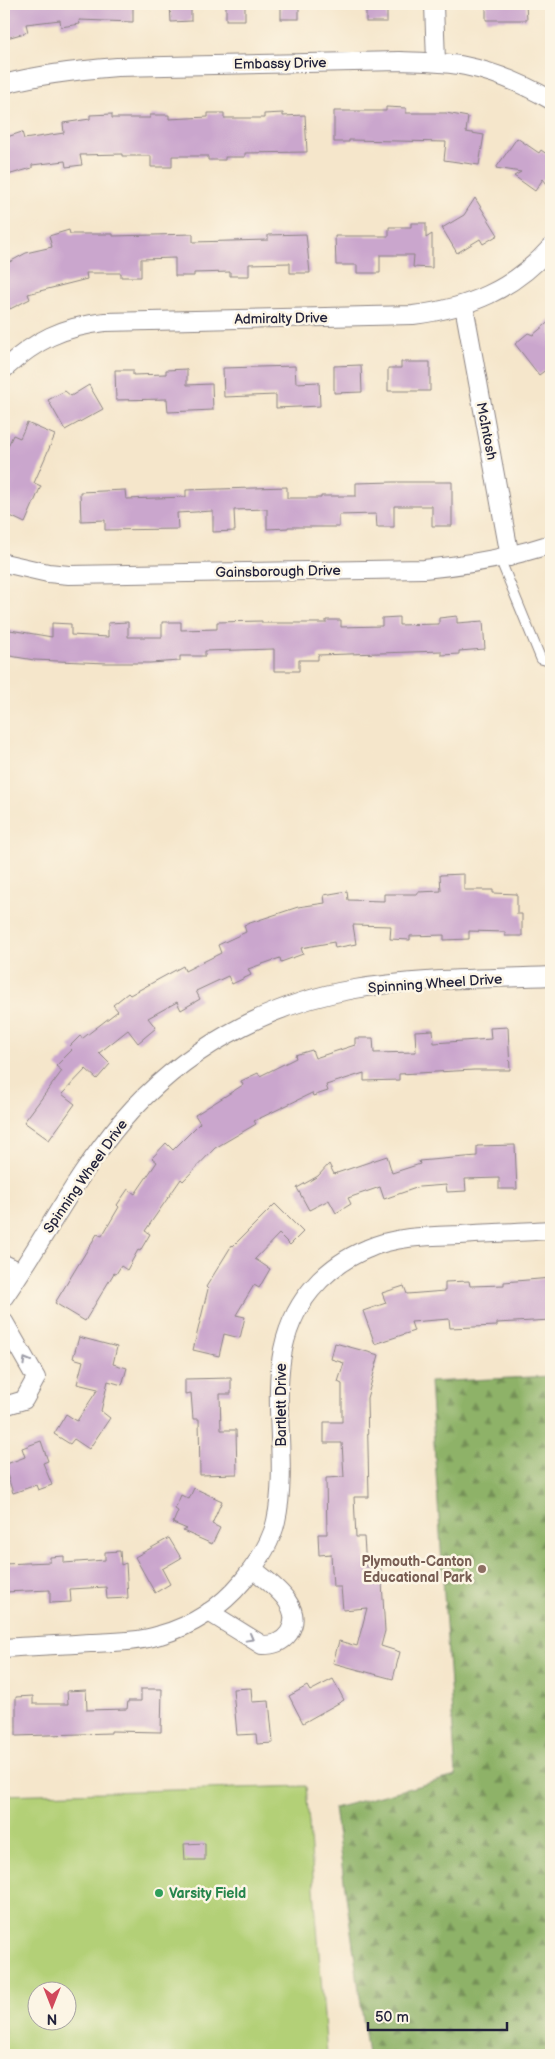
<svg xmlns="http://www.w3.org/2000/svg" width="555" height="2059" font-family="'Balsamiq Sans',sans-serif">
	<defs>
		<pattern id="forest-firs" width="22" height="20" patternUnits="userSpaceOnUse" patternTransform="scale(1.25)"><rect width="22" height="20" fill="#8eb268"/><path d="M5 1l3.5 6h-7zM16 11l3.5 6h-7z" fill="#749057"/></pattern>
	</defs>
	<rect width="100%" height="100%" fill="#fcf5e5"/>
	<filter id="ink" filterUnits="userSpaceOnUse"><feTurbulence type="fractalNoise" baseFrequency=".02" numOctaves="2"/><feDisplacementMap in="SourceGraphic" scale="10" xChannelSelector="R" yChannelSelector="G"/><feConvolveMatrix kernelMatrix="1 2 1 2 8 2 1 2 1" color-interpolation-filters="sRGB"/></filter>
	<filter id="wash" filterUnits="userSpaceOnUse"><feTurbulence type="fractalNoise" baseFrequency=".0096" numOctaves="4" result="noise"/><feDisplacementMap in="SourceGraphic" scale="20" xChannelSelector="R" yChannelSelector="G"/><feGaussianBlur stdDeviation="1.12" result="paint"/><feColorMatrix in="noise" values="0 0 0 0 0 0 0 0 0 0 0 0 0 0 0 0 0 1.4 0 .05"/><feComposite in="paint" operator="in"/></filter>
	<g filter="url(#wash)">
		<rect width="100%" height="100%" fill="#f5e6cb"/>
		<polygon fill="url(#forest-firs)" stroke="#586a52" points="551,1376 551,2055 368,2055 334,1808 456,1776 430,1382"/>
		<path fill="#b3d077" stroke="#6a7959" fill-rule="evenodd" d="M306,1786L327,2055H4V1795ZM38,1992H68V2022H38Z"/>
		<g id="blocks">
			<g fill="#caa6cd">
				<polygon points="4,4 133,4 133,22 79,20 80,24 61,27 60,20 26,24 28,32 7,38 4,25"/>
				<polygon points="170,4 191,4 191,21 171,22"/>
				<rect x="226" y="4" width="19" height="16"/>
				<rect x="281" y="4" width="18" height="15"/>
				<rect x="366" y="4" width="21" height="18"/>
				<polygon points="486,4 526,4 527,20 486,20"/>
				<polygon points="386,107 406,108 406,113 446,113 468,117 466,132 484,135 479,165 444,160 446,142 349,140 349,142 334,142 334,111 386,111"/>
				<polygon points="208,113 224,113 224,118 264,118 264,114 283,113 283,116 305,115 307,152 245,153 245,157 225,157 225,160 208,160 208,156 172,156 172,167 151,167 151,156 122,156 122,154 80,155 82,165 66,167 65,161 32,165 32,168 4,176 4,138 22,132 24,139 64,133 63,123 90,119 90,115 112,114 112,118 150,118 150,115 169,115 169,119 208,117"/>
				<polygon points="517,138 539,153 541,150 551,157 551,189 543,179 535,191 514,176 521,172 496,168"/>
				<polygon points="475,198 498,235 483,244 480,239 457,253 442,228 464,215"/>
				<polygon points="411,223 426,223 426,238 432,234 432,268 413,267 414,255 380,255 380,273 357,273 357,265 336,265 335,236 389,236 389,227 411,227"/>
				<polygon points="69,230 70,234 113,234 113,236 193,234 193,242 268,240 268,235 306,234 310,273 290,273 290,263 249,264 249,276 230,276 230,272 194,273 194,276 175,276 175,258 141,259 141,277 121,277 121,273 86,273 87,279 28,294 30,299 10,309 4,296 4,265 26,253 52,247 49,236"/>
				<polygon points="551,320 551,366 539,375 515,344 528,333 533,335"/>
				<polygon points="401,362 430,362 430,391 388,391 388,368 401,368"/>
				<polygon points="361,365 362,392 334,393 334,366"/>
				<polygon points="295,366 296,383 319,382 320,406 276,408 276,395 224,397 223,368"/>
				<polygon points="187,369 187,385 212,384 213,410 168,412 167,399 116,400 115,370 133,370 133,375 166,374 166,370"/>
				<polygon points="89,385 103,409 65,430 48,400 65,391 71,396"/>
				<polygon points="27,423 55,435 34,483 41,486 25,523 4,513 4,455 13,435 20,438"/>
				<polygon points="393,482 452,482 452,526 432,526 432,506 394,506 394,527 377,527 376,514 339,515 339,527 288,527 288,528 267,529 267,509 234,510 235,531 213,532 213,511 177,513 178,529 105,530 105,520 81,521 80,492 125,490 126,499 186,497 186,490 287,487 287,498 321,498 321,496 356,496 356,483"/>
				<polygon points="457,616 457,623 483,621 485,649 459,651 459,654 441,655 441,651 318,655 318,660 299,660 299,671 274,671 274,649 205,651 205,656 180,656 180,661 150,663 106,663 34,660 4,655 4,629 52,637 52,623 71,624 71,635 108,637 108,623 128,622 128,637 162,637 162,622 181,622 181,630 217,629 217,622 262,621 262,623 326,623 326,620 341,620 341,627 382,626 382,618 399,617 399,625 439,624 439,618"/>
				<polygon points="464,874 464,890 493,890 493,893 517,894 517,914 522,914 522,936 505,936 505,932 469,931 469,939 444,940 444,935 410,936 410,940 390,939 391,926 353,925 356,944 335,948 334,942 301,948 303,954 281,962 280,958 248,969 251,975 232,984 228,976 196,991 200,999 181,1010 177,1002 148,1018 156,1028 138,1043 128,1030 99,1053 110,1064 97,1079 86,1069 62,1094 75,1104 49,1140 24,1122 62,1071 56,1066 72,1050 69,1047 80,1036 83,1038 118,1011 113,1005 128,993 130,995 183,966 185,971 221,953 218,945 246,932 244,925 298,907 325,903 324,895 347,891 348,900 384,901 384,894 418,894 418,892 441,891 440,875"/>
				<polygon points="508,1027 510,1070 474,1070 399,1074 399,1080 364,1081 364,1073 326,1085 328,1091 313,1096 312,1093 254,1121 256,1124 215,1148 183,1181 181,1179 145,1231 150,1234 140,1251 138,1250 127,1270 121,1266 116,1274 114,1273 85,1321 55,1303 97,1234 102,1236 119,1207 117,1205 128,1189 135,1194 157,1162 152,1158 166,1143 173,1150 200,1123 195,1115 243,1085 241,1081 258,1073 260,1076 296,1058 295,1055 312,1050 315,1058 355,1045 355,1038 373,1038 374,1053 416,1052 415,1031 433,1030 434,1043 491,1039 490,1028"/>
				<polygon points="515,1145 517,1189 499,1189 499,1178 465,1179 466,1191 447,1192 446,1185 419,1187 384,1199 380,1187 348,1198 351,1204 336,1213 329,1200 309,1210 297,1188 318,1176 329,1164 334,1174 387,1156 392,1173 420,1164 419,1161 477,1156 477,1146"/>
				<polygon points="275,1204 303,1232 290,1245 279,1234 255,1259 270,1269 259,1288 254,1285 236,1315 245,1317 240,1338 224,1334 219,1356 193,1350 208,1289 206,1287 232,1245 233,1246"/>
				<polygon points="551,1278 551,1320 497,1323 497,1326 450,1328 449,1319 411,1322 414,1331 375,1344 363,1311 386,1303 382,1293 404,1286 407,1294 445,1291 445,1282 469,1281 470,1286 504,1285 504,1282"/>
				<polygon points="79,1337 117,1347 113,1364 127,1368 122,1385 108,1381 101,1411 110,1418 89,1449 74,1439 70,1444 54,1434 66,1414 77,1421 98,1389 77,1384 83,1361 73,1358"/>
				<polygon points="335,1343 379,1355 367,1398 369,1497 354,1497 356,1537 364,1537 366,1567 381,1566 385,1631 381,1646 400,1652 393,1679 333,1663 339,1641 357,1646 367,1608 343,1610 341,1587 333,1587 331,1554 319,1555 318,1534 327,1534 326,1478 344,1477 342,1443 324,1443 324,1422 342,1422 342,1384 338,1382 344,1363 331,1359"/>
				<polygon points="231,1378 231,1394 220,1394 221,1430 236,1430 237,1474 200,1475 199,1419 193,1419 191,1393 185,1394 185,1379"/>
				<polygon points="41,1441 48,1461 43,1463 52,1485 38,1490 36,1485 13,1493 4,1465 25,1457 22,1448"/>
				<polygon points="194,1488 222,1501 212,1524 220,1528 212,1544 183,1531 187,1529 173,1523 178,1511 175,1509 181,1495 189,1499"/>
				<polygon points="169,1538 181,1558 162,1569 170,1584 155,1593 135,1557"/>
				<polygon points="120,1551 121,1565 126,1563 128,1598 107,1599 106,1587 70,1589 71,1602 50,1603 50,1590 4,1592 4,1564 50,1562 50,1557 64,1556 64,1563 105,1560 105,1552"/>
				<polygon points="333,1679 344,1700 303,1723 289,1696 307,1686 310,1691"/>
				<polygon points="251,1688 252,1702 269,1701 273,1743 257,1744 256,1734 237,1735 233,1689"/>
				<polygon points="141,1689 162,1689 161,1732 111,1731 111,1733 16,1736 16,1697 33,1696 33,1704 68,1704 67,1691 86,1690 87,1710 127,1709 128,1701 141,1701"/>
				<polygon points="205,1843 205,1860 185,1860 184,1844"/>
			</g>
		</g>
	</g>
	<g filter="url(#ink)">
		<use href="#blocks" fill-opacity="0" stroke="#8c8483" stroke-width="1"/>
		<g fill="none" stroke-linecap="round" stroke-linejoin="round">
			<g stroke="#8c8483" stroke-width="11">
				<polyline id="service" points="500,559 541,659 548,661 551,660"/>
			</g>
			<g stroke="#8c8483" stroke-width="20">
				<g id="minor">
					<polyline points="434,4 436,62"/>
					<path d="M4,84C41,74 79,70 117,67L400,61C422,62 444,62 465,66C495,72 525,85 551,100"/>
					<polyline points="464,306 510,557"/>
					<path d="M4,369C36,340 62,327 105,322L413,315C469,308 513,290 551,247"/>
					<path d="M4,563L48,573L69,575L424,569C468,565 509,558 551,544"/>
					<polyline points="4,1264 20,1272"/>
					<path d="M4,1297C44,1240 76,1175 122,1121C181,1052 265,1004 355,989C417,978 487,979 551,976"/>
					<polyline points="4,1322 36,1378 24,1400 4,1406"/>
					<path d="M209,1612L262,1645C273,1645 282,1643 289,1633C306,1607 271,1584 253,1569"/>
					<path d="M4,1648C33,1646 62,1645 90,1643C113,1642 138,1642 160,1635C192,1626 221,1607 242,1582C256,1565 271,1544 276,1521C293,1443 255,1358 311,1290C326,1272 345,1258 367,1249C396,1236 430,1236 460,1235C491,1233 521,1232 551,1230"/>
				</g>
			</g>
			<use href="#service" stroke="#fff" stroke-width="9"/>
			<use href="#minor" stroke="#fff" stroke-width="18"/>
		</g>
		<defs><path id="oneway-chevron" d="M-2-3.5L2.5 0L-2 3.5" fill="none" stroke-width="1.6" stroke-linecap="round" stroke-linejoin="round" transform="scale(1.25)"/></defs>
		<g stroke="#9c9ca7">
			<use href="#oneway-chevron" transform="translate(26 1361) rotate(-120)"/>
			<use href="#oneway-chevron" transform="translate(250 1638) rotate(29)"/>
		</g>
	</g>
	<circle fill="#8d6e63" stroke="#fcf5e5" stroke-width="2" cx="482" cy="1569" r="5"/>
	<circle fill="#2e9e5b" stroke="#fcf5e5" stroke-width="2" cx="159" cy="1893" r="5"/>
	<g text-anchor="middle" stroke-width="5" stroke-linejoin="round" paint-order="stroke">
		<g font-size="14" fill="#22223b" stroke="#fcf5e5">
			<text transform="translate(280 63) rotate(-1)" y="5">Embassy Drive</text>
			<text transform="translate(281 318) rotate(-1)" y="5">Admiralty Drive</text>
			<text transform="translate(487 431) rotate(79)" y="5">McIntosh</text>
			<text transform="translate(278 571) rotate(-1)" y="5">Gainsborough Drive</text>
			<text transform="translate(435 983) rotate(-4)" y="5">Spinning Wheel Drive</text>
			<text transform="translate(85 1176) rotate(-55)" y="5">Spinning Wheel Drive</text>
			<text transform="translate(281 1405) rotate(-90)" y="5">Bartlett Drive</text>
		</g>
		<g font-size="14" font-weight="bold" fill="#785e54" stroke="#fcf5e5" text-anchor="end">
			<text x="472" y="1566">Plymouth-Canton<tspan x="472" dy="16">Educational Park</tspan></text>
		</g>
		<g font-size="14" font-weight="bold" fill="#27864d" stroke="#fcf5e5" text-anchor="start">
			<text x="169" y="1898">Varsity Field</text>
		</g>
	</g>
	<rect width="555" height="2059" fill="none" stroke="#fcf5e5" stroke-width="20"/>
	<g transform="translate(52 2006) rotate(180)"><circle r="24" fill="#fcf5e5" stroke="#a5a1a1"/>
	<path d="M0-4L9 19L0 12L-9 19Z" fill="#d1495b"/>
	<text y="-8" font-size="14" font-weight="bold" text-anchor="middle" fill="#22223b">N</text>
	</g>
	<path d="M368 2022v8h139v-8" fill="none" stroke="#22223b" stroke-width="2.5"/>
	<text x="375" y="2022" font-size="15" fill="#22223b" stroke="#fcf5e5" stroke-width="4" paint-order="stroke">50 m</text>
</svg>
